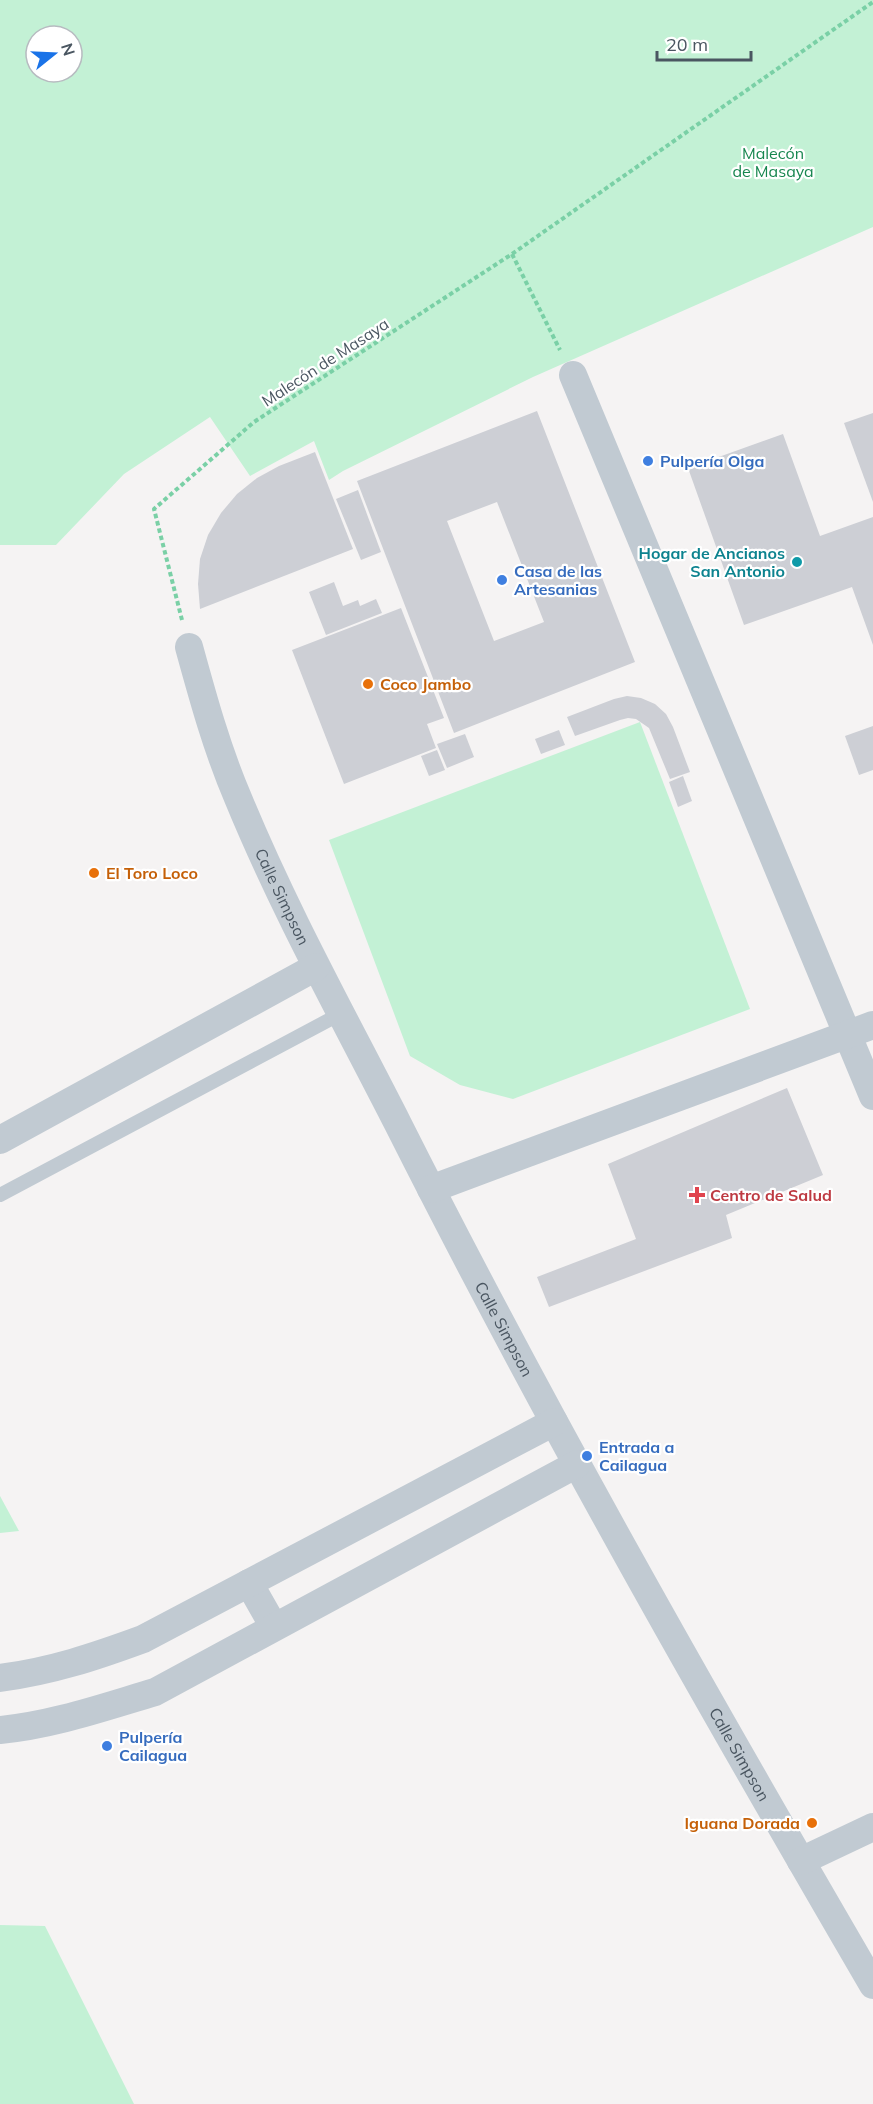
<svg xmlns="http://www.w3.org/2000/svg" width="873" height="2104" font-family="Mulish,sans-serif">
	<rect width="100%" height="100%" fill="#f5f3f3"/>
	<g fill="#c3f1d5" fill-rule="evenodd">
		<path d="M0,0H873V227L533,377L343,471L329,480L314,441L250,476L210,417L124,474L56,545H0ZM36,36H72V72H36Z"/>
		<polygon points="640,722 750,1009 513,1099 460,1085 410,1056 329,840"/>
		<polygon points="0,1496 19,1531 0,1533"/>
		<polygon points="0,1925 45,1926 134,2104 0,2104"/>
	</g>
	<g fill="#cdcfd5" fill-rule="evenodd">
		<path d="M537,411L635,662L454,733L357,481ZM497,502L544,622L494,641L447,521Z"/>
		<polygon points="873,413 873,502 844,423"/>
		<polygon points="783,434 820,536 873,517 873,645 852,587 744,625 688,468"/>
		<polygon points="315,452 353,549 200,609 198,584 200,559 208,535 221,513 237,494 257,478 279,466"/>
		<polygon points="358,490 381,552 361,560 336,499"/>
		<polygon points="334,582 343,606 358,600 360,606 376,599 382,613 326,635 309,592"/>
		<polygon points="401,608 444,718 427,724 436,748 344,784 292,650"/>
		<polygon points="627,696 641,698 655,704 666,714 673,727 690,772 670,779 649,728 636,719 628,718 620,720 575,736 567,717 614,699"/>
		<polygon points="873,726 873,770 859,775 845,736"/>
		<polygon points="559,730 565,745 541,754 535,739"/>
		<polygon points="465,734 474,757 447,768 437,744"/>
		<polygon points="437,750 445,770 429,776 421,756"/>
		<polygon points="683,776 692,801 678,807 669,782"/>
		<polygon points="787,1088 823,1175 726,1215 732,1238 549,1307 537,1277 636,1239 608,1164"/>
	</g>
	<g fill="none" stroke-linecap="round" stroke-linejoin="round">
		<g stroke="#7ad0a6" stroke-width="4" stroke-dasharray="4.5 3" stroke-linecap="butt">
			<polyline points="512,254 560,350"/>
			<polyline points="182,620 154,509 254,422 512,254 873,2"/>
		</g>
		<polyline stroke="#c1cad2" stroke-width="14" points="0,1195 342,1013"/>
		<g stroke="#c1cad2" stroke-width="28">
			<polyline points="573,375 873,1096"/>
			<path id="s1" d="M189,647C203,698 217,749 238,798C284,910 343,1016 398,1124C545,1416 708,1702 873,1985"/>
			<polyline points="0,1140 316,967"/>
			<polyline points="431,1189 873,1025"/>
			<polyline points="249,1583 274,1627"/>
			<path d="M0,1678C52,1671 94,1657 143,1639L554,1422"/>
			<path d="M0,1730C53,1725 104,1707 155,1692L577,1464"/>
			<polyline points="801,1861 873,1827"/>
		</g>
	</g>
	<g fill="#3f7fe0" stroke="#fff" stroke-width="2">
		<circle cx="648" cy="461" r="6"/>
		<circle cx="502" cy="580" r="6"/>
		<circle cx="587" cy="1456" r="6"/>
		<circle cx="107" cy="1746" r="6"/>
	</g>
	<circle fill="#0f9aa8" stroke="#fff" stroke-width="2" cx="797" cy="562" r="6"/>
	<g fill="#e8710a" stroke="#fff" stroke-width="2">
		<circle cx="368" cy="684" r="6"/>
		<circle cx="94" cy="873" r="6"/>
		<circle cx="812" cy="1823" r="6"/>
	</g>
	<path fill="#e0444e" stroke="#fff" stroke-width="2" d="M694 1186h6v6h6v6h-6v6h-6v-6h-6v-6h6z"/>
	<g text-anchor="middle" stroke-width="4.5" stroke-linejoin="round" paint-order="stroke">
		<g font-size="16" fill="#17864f" stroke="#fff">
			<text x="773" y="159">Malecón<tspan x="773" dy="18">de Masaya</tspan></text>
		</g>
		<g font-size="16" fill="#4a5661" stroke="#fff">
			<text transform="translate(325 362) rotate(-33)" y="6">Malecón de Masaya</text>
			<text dy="6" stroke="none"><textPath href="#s1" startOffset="267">Calle Simpson</textPath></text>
			<text dy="6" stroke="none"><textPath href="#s1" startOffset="753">Calle Simpson</textPath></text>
			<text dy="6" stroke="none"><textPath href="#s1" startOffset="1239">Calle Simpson</textPath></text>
		</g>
		<g font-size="16" font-weight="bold" fill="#366cbe" stroke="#fff" text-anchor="start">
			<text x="660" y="467">Pulpería Olga</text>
			<text x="514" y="577">Casa de las<tspan x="514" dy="18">Artesanias</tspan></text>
			<text x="599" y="1453">Entrada a<tspan x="599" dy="18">Cailagua</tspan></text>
			<text x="119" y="1743">Pulpería<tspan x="119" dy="18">Cailagua</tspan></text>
		</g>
		<g font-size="16" font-weight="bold" fill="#0d838f" stroke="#fff" text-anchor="end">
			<text x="785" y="559">Hogar de Ancianos<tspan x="785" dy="18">San Antonio</tspan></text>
		</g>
		<g font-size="16" font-weight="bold" fill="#c56008" stroke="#fff" text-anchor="start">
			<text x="380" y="690">Coco Jambo</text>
			<text x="106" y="879">El Toro Loco</text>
			<text x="800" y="1829" text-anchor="end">Iguana Dorada</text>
		</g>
		<g font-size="16" font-weight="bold" fill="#be3a42" stroke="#fff" text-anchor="start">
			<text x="710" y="1201">Centro de Salud</text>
		</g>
	</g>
	<g transform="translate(54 54) rotate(72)"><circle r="28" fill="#ffffff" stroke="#b7bbc0" stroke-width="1.5"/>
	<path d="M0-4.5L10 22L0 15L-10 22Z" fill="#1a73e8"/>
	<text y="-9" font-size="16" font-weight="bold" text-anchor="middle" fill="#4a5661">N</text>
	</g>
	<path d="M657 51v9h94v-9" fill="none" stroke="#4a5661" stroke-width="3"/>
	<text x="666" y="51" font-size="18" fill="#4a5661" stroke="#ffffff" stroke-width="4.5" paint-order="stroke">20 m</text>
</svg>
